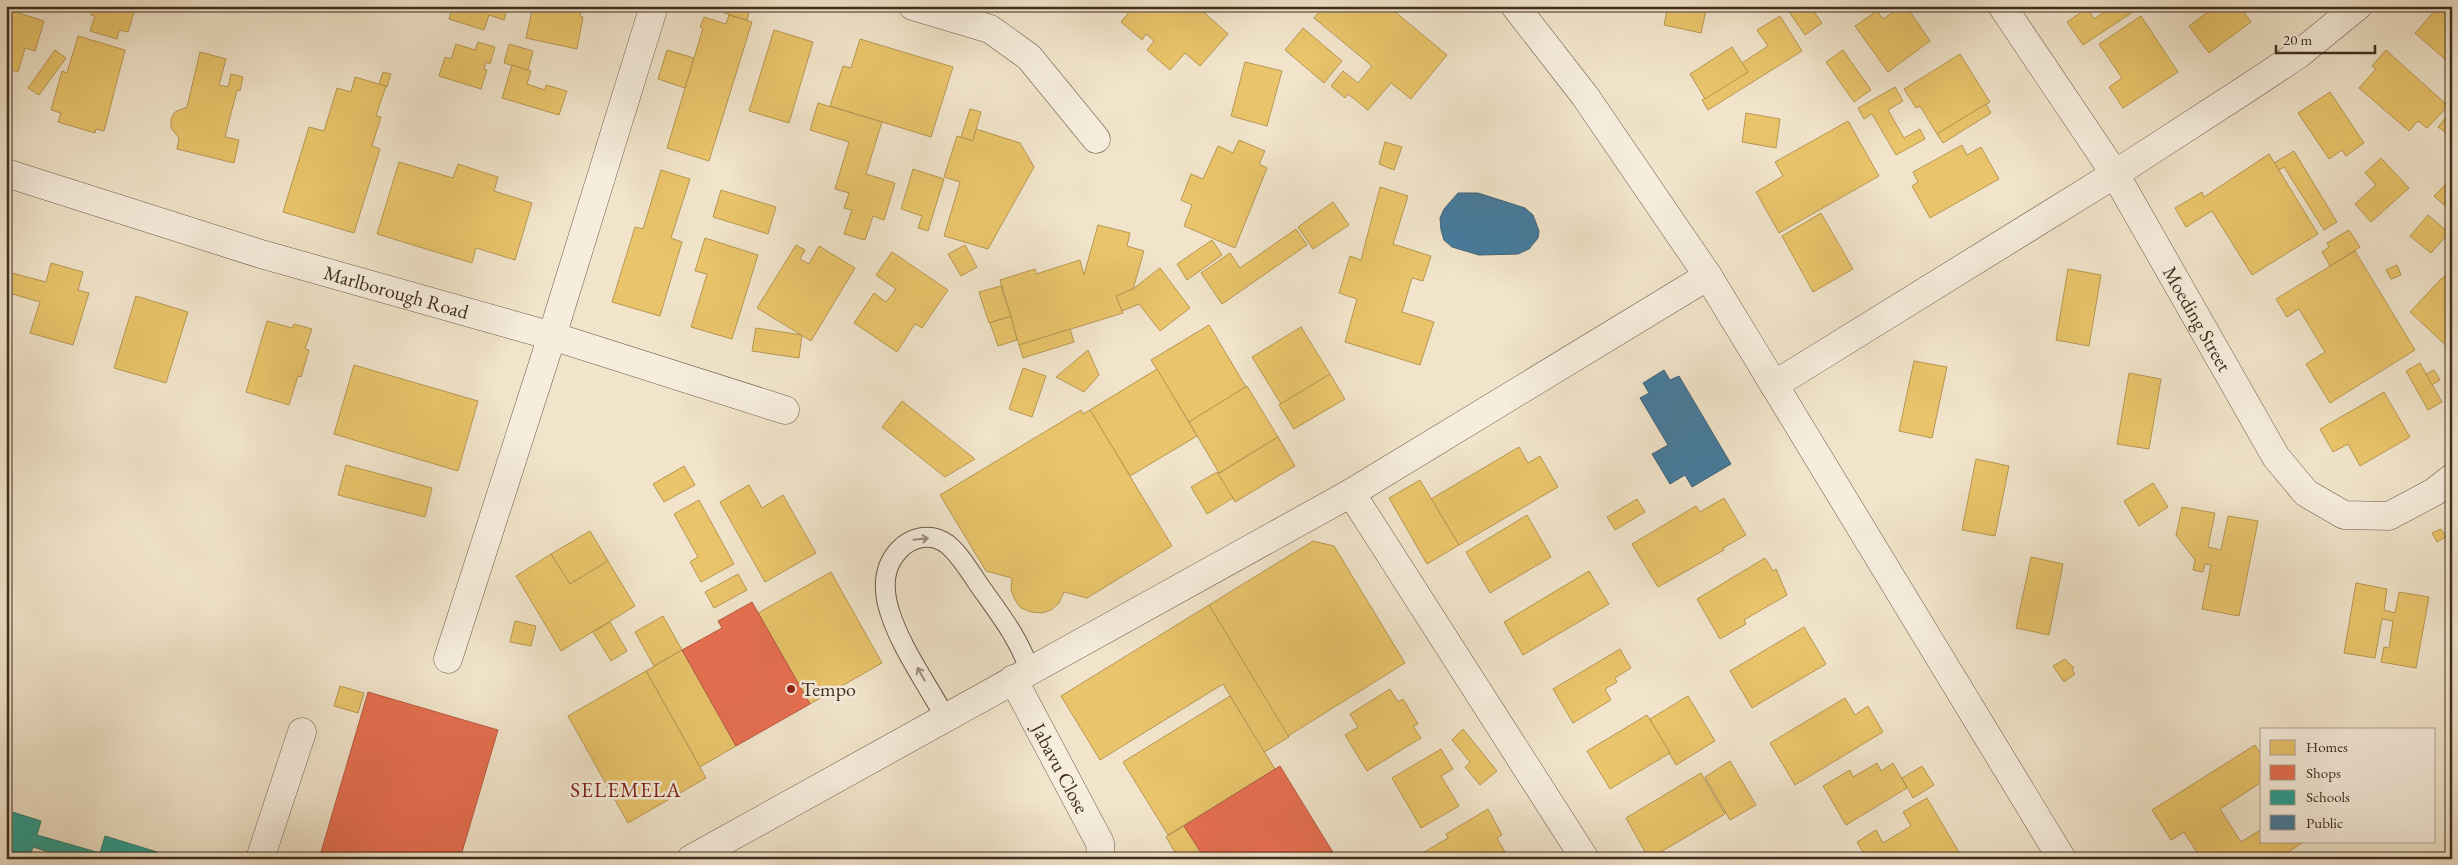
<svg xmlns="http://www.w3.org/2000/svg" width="2458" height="865" font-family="'EB Garamond',serif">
	<rect width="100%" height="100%" fill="#f1e4ca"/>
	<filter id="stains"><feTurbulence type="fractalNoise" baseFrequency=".004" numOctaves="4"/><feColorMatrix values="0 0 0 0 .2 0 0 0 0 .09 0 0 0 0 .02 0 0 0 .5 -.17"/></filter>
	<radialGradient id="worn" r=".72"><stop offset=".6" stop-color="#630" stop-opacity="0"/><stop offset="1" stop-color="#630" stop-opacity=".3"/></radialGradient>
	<g fill="#e9c46a" stroke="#b69754">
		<polygon points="93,6 125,6 135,9 128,32 119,30 117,39 90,31 95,16 91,15"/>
		<polygon points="453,6 508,6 504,20 489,15 484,30 449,19"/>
		<polygon points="533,6 582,6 580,16 583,17 577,49 526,38"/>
		<polygon points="726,6 751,6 747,20 724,13"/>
		<polygon points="1134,6 1184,6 1187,9 1190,6 1197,6 1228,34 1200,66 1185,53 1170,70 1147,50 1154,41 1146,34 1142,40 1121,22"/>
		<polygon points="1324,6 1388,6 1447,55 1411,99 1391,83 1368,110 1348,94 1345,98 1331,86 1343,71 1358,83 1372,66 1314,18"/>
		<polygon points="1668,6 1707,6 1701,33 1664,25"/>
		<polygon points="1785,6 1810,6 1822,23 1805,35"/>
		<polygon points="1902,6 1906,6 1930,41 1888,72 1855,26 1877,11 1883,19"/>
		<polygon points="2098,6 2139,8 2083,45 2067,22 2087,8 2094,19 2103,13"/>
		<polygon points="2204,6 2239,6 2251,22 2209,53 2189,26 2208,12"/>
		<polygon points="2439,6 2443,6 2452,14 2452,58 2448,62 2415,33"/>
		<polygon points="6,9 44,21 35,51 25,48 18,72 6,68"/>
		<polygon points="729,15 752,22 709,161 667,148 703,28 700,27 704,17 726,24"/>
		<polygon points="1780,16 1802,51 1708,110 1702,100 1748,72 1742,63 1768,46 1757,30"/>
		<polygon points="2141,16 2178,72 2123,108 2109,87 2122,78 2099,44"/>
		<polygon points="1303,28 1342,61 1324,83 1285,50"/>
		<polygon points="774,30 813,42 789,123 749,111"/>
		<polygon points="78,36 125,50 104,131 96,129 95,133 58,122 61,113 51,110 62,71 67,73"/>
		<polygon points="860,39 953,67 931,137 830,106 843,66 851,68"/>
		<polygon points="478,42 495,47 490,64 486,62 484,69 487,70 481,89 439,76 445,57 451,59 456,44 475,50"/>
		<polygon points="509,44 533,51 528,70 504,63"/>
		<polygon points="1732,47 1748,72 1705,99 1690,74"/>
		<polygon points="55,50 66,58 39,95 28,88"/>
		<polygon points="667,50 694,58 685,88 658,79"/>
		<polygon points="1843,50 1871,90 1854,102 1826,62"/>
		<polygon points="2386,50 2448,106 2427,128 2418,121 2409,131 2359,88 2376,69 2372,66"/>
		<polygon points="200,52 226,59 219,85 228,87 231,74 243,77 240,91 237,90 225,137 239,140 234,163 177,149 179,138 171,128 171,119 175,112 187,107"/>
		<polygon points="1960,54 1990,102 1937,134 1920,106 1916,108 1904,89"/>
		<polygon points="1245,62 1282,71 1267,126 1231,116"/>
		<polygon points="512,65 531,71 527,84 545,90 546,85 567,91 559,115 502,98"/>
		<polygon points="383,72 391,74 387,87 379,84"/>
		<polygon points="355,77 386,86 376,116 381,117 372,146 380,149 354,233 283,212 309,127 324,131 337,88 351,92"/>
		<polygon points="1895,87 1903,101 1888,110 1904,138 1920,129 1925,139 1896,155 1872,114 1864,119 1858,108"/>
		<polygon points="2330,92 2364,143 2346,156 2342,150 2329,159 2298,113"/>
		<polygon points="818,103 882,122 866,174 895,183 884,220 873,216 865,240 844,234 852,210 844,208 849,193 835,189 849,142 810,130"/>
		<polygon points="1986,104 1991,113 1943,143 1937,134"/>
		<polygon points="970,109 981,112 973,141 961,137"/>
		<polygon points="2452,110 2452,137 2438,127"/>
		<polygon points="1746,113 1780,119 1776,148 1742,142"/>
		<polygon points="1848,121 1879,176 1779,233 1756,192 1783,176 1775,162"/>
		<polygon points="976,129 1020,143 1034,167 988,249 944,236 960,182 944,177 957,136 973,141"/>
		<polygon points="1239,140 1265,151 1259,164 1267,168 1235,248 1184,226 1192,205 1181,200 1191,174 1203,179 1218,146 1233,153"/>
		<polygon points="1385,142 1402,147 1394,170 1379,164"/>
		<polygon points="1962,145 1967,155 1981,147 1999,179 1930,218 1912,186 1918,182 1913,172"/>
		<polygon points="2294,151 2337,222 2324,230 2284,167 2279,170 2274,163"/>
		<polygon points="2269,154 2318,234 2252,275 2212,211 2186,227 2175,208 2202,192 2204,197"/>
		<polygon points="2381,158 2409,188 2371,222 2355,204 2376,185 2365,173"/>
		<polygon points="399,162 453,178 458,164 498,177 494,191 532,203 515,260 476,248 472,263 377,234"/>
		<polygon points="913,169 944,179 928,231 918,228 922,216 901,209"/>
		<polygon points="661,170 690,179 671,238 682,242 660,316 612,302 635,227 643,229"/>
		<polygon points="2447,183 2452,187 2452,212 2434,196"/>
		<polygon points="1380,187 1408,196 1393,244 1431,256 1423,281 1412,278 1402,312 1434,322 1420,365 1345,342 1357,299 1339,293 1350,256 1361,260"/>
		<polygon points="721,190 776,207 768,234 713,217"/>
		<polygon points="1333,202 1349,225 1313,249 1298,227"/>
		<polygon points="1821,213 1853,269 1813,292 1782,236"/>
		<polygon points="2428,215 2449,233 2431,253 2410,236"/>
		<polygon points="1098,225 1130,233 1127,246 1144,251 1133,289 1116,296 1123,313 1019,345 1000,280 1035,269 1036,274 1080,260 1084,275"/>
		<polygon points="1296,229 1307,245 1222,304 1201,273 1230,253 1240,268"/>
		<polygon points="2349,230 2360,247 2330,266 2322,252 2329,247 2327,243"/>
		<polygon points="705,238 758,255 732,339 691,327 707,274 695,271"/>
		<polygon points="1212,240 1222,255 1187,280 1177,264"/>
		<polygon points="796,245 805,250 800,259 809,264 819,246 855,268 811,341 757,308"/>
		<polygon points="965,245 977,267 961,276 948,254"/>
		<polygon points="2355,251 2415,350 2330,403 2306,364 2325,352 2299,309 2287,317 2276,299"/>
		<polygon points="892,252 948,290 922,328 915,324 897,352 854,323 874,293 886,302 896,289 876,275"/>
		<polygon points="51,263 83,272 78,290 89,293 73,345 30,333 40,302 6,292 12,273 46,282"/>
		<polygon points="2397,265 2401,275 2391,279 2386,270"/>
		<polygon points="1160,268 1190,308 1160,331 1139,304 1122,311 1116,296 1133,289"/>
		<polygon points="2068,269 2101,275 2089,346 2056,340"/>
		<polygon points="2452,272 2452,351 2410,312 2441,279"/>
		<polygon points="1001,286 1011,316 989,323 979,292"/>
		<polygon points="136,296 188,312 166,383 114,368"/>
		<polygon points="1011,316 1017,340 998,346 990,323"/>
		<polygon points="267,321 292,328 294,324 312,329 305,349 309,350 301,377 298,376 289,405 246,392"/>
		<polygon points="1209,325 1246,387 1189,422 1151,360"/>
		<polygon points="1301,327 1330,374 1281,404 1252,357"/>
		<polygon points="756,328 802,335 799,358 752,351"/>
		<polygon points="1070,329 1074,342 1023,358 1019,345"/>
		<polygon points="1088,350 1099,375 1084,392 1056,377"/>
		<polygon points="1914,361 1947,367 1932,438 1899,431"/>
		<polygon points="2420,363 2442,402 2428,410 2406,371"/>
		<polygon points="354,365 478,401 458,471 334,434"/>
		<polygon points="1023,368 1046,376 1032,417 1009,409"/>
		<polygon points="1157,369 1197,436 1130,476 1090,410"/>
		<polygon points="2434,370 2440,380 2432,385 2426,374"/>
		<polygon points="2129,373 2161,379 2149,449 2117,444"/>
		<polygon points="1330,374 1345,399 1294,429 1279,405"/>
		<polygon points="1247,386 1278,437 1219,473 1189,422"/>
		<polygon points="2384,392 2410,437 2360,466 2348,444 2333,452 2320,429"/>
		<polygon points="902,401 975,459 945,477 882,427"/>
		<polygon points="1081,410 1083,414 1090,410 1172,546 1087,598 1064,592 1059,603 1051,610 1042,613 1031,612 1021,608 1015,600 1011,590 1012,578 986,571 940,495"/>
		<polygon points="1278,437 1295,466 1235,502 1218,474"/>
		<polygon points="1519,447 1528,463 1540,456 1558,487 1459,545 1431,499"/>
		<polygon points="1976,459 2009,466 1995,536 1962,530"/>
		<polygon points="346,465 432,488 425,517 338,495"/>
		<polygon points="684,466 695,485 664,502 653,484"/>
		<polygon points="1217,472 1233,498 1207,514 1191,487"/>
		<polygon points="1420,480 1459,545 1427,564 1389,498"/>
		<polygon points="2153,483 2168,507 2139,526 2124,501"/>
		<polygon points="749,485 762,508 783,495 816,553 765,582 720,502"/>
		<polygon points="1724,498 1746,535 1723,548 1724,550 1658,587 1632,544 1696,506 1700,512"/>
		<polygon points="1637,499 1645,512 1615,530 1607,517"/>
		<polygon points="699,500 734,564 701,582 690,562 698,557 674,514"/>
		<polygon points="2182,507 2215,513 2208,547 2221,550 2228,516 2258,521 2239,616 2202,609 2211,565 2205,564 2203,572 2193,570 2195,560 2176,535"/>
		<polygon points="1527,515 1551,557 1490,593 1466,552"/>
		<polygon points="2441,529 2446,537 2437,542 2432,533"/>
		<polygon points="590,531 608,561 570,584 551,554"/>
		<polygon points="1313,541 1334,546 1405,663 1288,736 1209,605"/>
		<polygon points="551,554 570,584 608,561 635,606 561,651 516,576"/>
		<polygon points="2031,557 2063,564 2049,635 2016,628"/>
		<polygon points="1765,558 1773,571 1776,569 1787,595 1744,620 1746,624 1720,639 1697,599"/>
		<polygon points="1589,571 1609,604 1523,655 1504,622"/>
		<polygon points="831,572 882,663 810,704 758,613"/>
		<polygon points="738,574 747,590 714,608 705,592"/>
		<polygon points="2356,583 2387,589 2384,610 2395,613 2399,592 2429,597 2416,668 2381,662 2384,647 2389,648 2393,621 2382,619 2375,658 2344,653"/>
		<polygon points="1209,605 1289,737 1264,752 1223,684 1100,760 1061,696"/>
		<polygon points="663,616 682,650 654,666 635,632"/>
		<polygon points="515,621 536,626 531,646 510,642"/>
		<polygon points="610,622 627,651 611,661 593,632"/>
		<polygon points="1804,627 1826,664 1752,708 1730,671"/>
		<polygon points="1620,649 1631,668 1615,678 1617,682 1605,689 1611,700 1573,723 1553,689"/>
		<polygon points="682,650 736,746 700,767 646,671"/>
		<polygon points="2065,659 2074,668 2072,670 2075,674 2064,682 2053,666"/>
		<polygon points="646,671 706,778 628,823 568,716"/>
		<polygon points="340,686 364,693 358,713 334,706"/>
		<polygon points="1390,689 1398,702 1403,699 1418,724 1413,726 1421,738 1367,771 1345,735 1358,727 1350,714"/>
		<polygon points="1230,696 1275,769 1168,835 1123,762"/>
		<polygon points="1688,696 1715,741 1676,765 1650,719"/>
		<polygon points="1845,698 1855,715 1868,706 1883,732 1795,785 1770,743"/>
		<polygon points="1647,715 1670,753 1610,789 1587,751"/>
		<polygon points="1463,729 1497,771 1480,785 1465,767 1470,762 1452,740"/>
		<polygon points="2255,745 2262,756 2262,782 2220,809 2241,842 2262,829 2262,841 2305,841 2278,859 2201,859 2184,832 2171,840 2152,810"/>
		<polygon points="1441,749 1453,769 1441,776 1459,806 1421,828 1392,778"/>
		<polygon points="1730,761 1756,805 1730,820 1705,777"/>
		<polygon points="1877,763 1881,771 1893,763 1907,788 1846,825 1823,786 1850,770 1853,777"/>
		<polygon points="1922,766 1934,785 1913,798 1902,778"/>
		<polygon points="1701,773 1725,814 1649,859 1626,818"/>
		<polygon points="1927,798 1960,854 1952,859 1932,859 1928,853 1919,859 1857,859 1864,854 1857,842 1876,830 1883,843 1911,826 1903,812"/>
		<polygon points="1488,809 1502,835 1497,838 1509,859 1418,859 1416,857 1448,838 1446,834"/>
		<polygon points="1184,826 1205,859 1179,859 1166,837"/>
	</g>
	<g fill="#e76f51" stroke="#b55b42">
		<polygon points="752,602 810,704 736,746 682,650 722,628 718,621"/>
		<polygon points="368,692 498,730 460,859 319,859"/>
		<polygon points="1280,766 1337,859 1205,859 1184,826"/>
	</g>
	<polygon fill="#2a9d8f" stroke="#307b6d" points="6,810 41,821 37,835 100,853 105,836 157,852 155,859 72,859 33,847 29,859 6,859"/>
	<g fill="#457b9d" stroke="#436477">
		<polygon points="1458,193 1478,193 1525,208 1533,215 1539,231 1538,238 1529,249 1518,254 1479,255 1452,247 1444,240 1441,230 1440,218 1444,209"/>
		<polygon points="1664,370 1670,380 1679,376 1731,464 1692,487 1685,475 1670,484 1652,454 1668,445 1640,398 1649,393 1643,383"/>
	</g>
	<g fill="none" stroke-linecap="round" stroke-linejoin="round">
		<g stroke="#6c5b4a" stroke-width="21">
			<path id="service" d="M945,717C926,682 896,641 887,602C883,582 885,565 899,550C911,537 931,532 947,544C962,556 972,576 984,592C1004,620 1017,637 1030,670"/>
		</g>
		<g stroke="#6c5b4a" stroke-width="29">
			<g id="minor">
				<polyline points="913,6 990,29 1029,57 1096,139"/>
				<path id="s1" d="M2002,6L2115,174L2276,457L2306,493L2344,515L2389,516L2434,492L2452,478"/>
				<path id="s2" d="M6,173L261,254L552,336L785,410"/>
				<polyline points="1774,385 2115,174 2240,93 2299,54 2358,6"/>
				<polyline points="1351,493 1585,859"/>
				<polyline points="448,659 552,336 654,6"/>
				<path id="s3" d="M1013,679L1100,843L1101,859"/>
				<polyline points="260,859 302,732"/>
				<polyline points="691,859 1351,493 1708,276"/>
			</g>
		</g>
		<g stroke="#6c5b4a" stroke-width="29">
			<polyline id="tertiary" points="1515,6 1585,96 1708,276 2062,859"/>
		</g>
		<use href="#service" stroke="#f6eddd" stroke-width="19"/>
		<use href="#minor" stroke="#f6eddd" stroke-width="28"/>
		<use href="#tertiary" stroke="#f6eddd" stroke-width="28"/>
	</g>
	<defs><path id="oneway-shaft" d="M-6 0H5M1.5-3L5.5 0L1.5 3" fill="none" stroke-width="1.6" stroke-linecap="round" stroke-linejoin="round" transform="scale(1.25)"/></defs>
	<g stroke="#9a8d7e">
		<use href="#oneway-shaft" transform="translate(921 539) rotate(-6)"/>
		<use href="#oneway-shaft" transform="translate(921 674) rotate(-119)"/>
	</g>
	<circle fill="#8f2418" stroke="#f6eddd" stroke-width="2" cx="791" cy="689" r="5"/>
	<g text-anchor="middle" stroke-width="5" stroke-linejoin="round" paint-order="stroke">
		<g font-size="20" fill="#3f2d1f" stroke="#f6eddd">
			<text dy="7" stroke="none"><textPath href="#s2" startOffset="408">Marlborough Road</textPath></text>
			<text dy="7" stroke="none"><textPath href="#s1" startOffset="369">Moeding Street</textPath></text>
			<text dy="7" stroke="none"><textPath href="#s3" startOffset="101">Jabavu Close</textPath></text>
		</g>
		<g font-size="20" fill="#3f2d1f" stroke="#f6eddd" text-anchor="start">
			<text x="801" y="696">Tempo</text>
		</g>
		<g font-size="21" letter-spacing="1" fill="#7a1f14" stroke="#f6eddd">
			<text x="626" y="797">SELEMELA</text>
		</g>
	</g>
	<rect width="2458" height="865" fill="none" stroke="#f1e4ca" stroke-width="25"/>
	<rect x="8" y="8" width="2443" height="850" fill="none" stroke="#3f2d1f" stroke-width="2.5"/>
	<rect x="12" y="12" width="2433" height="840" fill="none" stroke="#3f2d1f"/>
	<rect x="2260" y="728" width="175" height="115" fill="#f6eddd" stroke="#ada091"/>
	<rect x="2270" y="740" width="25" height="15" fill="#e9c46a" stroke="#ada091"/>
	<text x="2306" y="752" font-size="15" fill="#3f2d1f">Homes</text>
	<rect x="2270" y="765" width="25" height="15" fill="#e76f51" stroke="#ada091"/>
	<text x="2306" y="778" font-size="15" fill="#3f2d1f">Shops</text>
	<rect x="2270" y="790" width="25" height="15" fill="#2a9d8f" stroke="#ada091"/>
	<text x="2306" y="802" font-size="15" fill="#3f2d1f">Schools</text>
	<rect x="2270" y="815" width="25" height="15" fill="#457b9d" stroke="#ada091"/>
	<text x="2306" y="828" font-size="15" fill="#3f2d1f">Public</text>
	<path d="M2276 45v8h99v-8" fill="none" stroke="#3f2d1f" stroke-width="2.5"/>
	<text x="2283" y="45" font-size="15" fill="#3f2d1f" stroke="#f6eddd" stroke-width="4" paint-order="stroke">20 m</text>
	<rect width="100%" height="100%" filter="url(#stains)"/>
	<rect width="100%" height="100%" fill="url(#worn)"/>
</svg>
